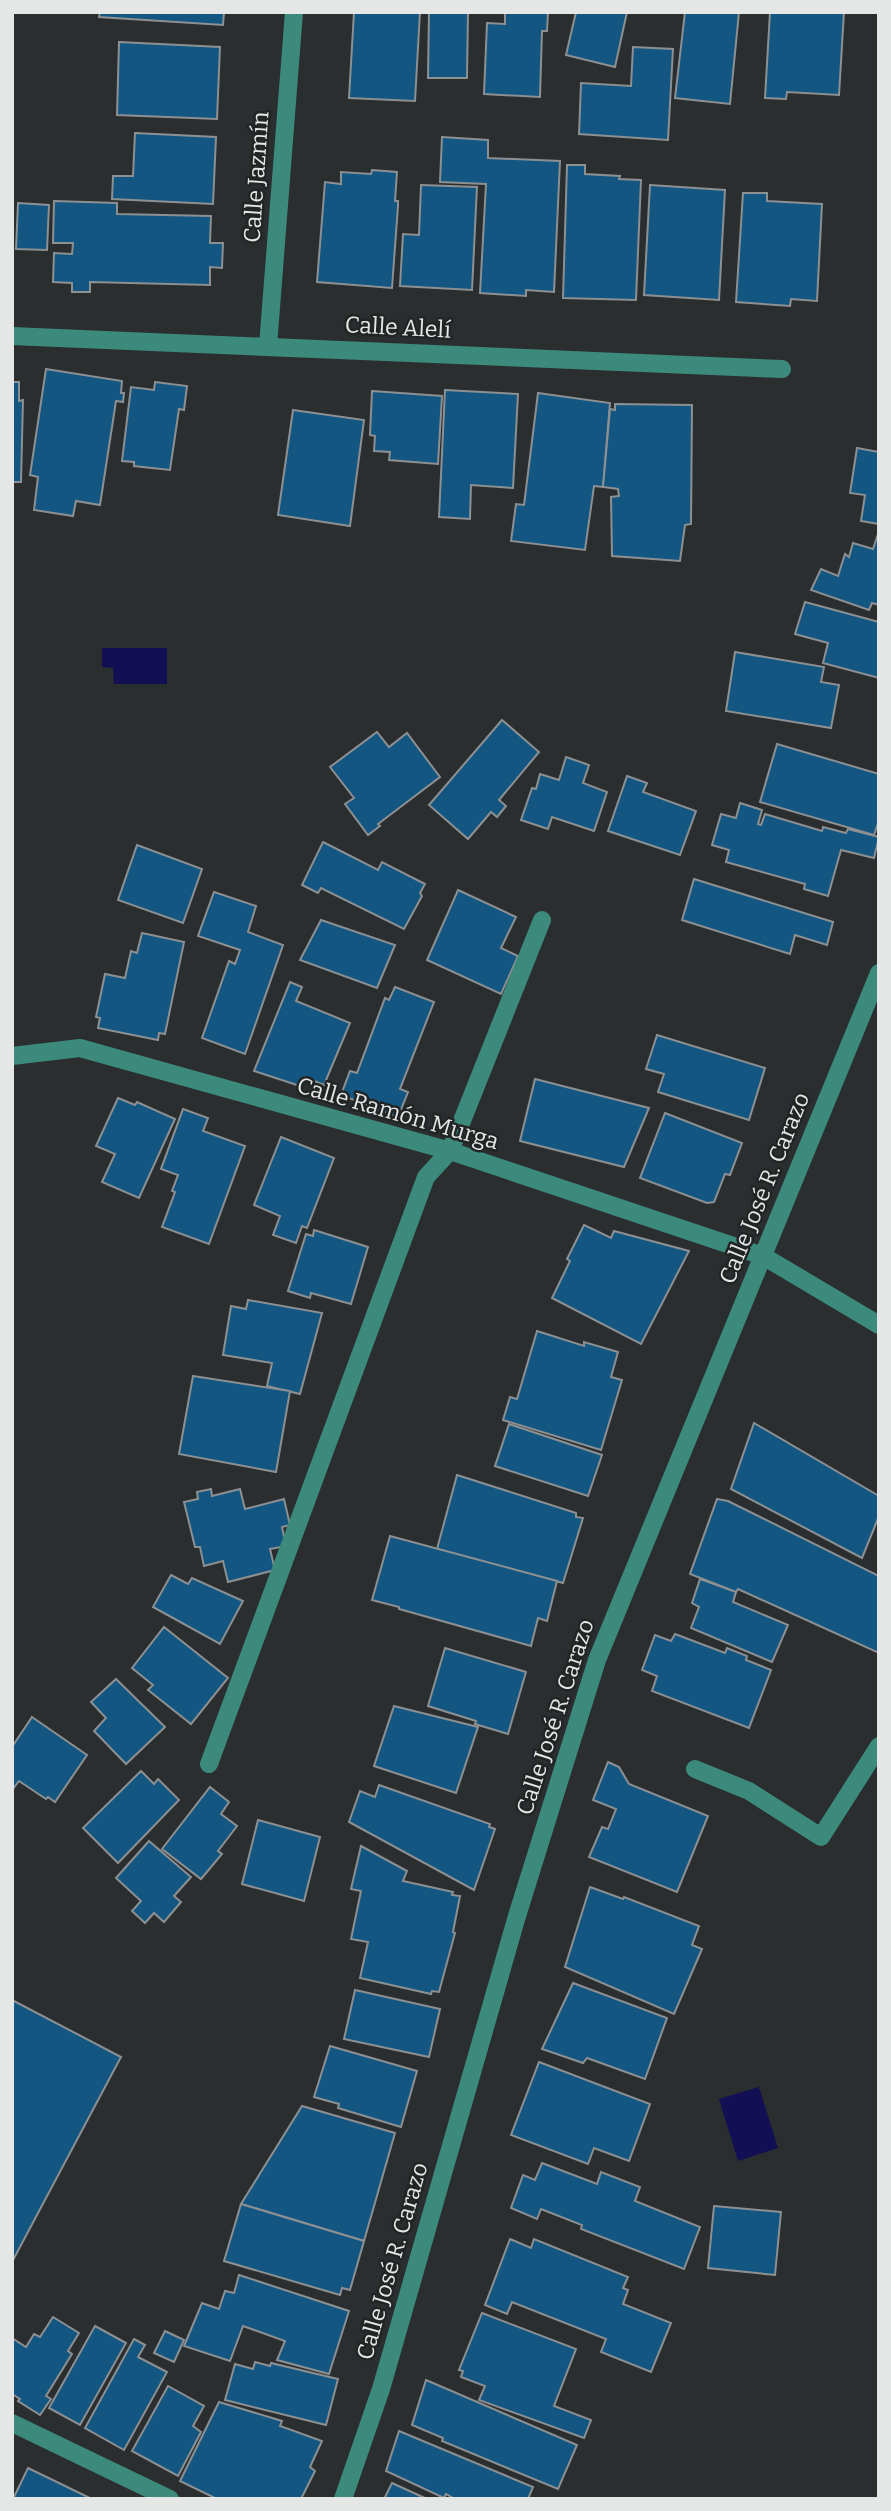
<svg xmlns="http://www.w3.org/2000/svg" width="891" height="2511" font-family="Bitter,serif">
	<rect width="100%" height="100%" fill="#2b2e2f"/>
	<g fill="#120f55">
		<polygon points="102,648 167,648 167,684 114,684 113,668 102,667"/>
		<polygon points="759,2087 778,2148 738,2161 719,2099"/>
	</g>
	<g fill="#125681" stroke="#8d9092" stroke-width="2">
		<polygon points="100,12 224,12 223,25 99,17"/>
		<polygon points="354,12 420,12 415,101 349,98"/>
		<polygon points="429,12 468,12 467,78 428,78"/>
		<polygon points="505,12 548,12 547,31 542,31 540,97 484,94 487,23 505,24"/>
		<polygon points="576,12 627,12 615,67 566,55"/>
		<polygon points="685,12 739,12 730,104 675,98"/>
		<polygon points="770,12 844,12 839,95 787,92 786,99 765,98"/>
		<polygon points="119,42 220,47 217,119 117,115"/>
		<polygon points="633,47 673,49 668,140 579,134 581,83 631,86"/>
		<polygon points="135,133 216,137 213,204 112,199 113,176 133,176"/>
		<polygon points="442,137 488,140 488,158 560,161 554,292 526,290 526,296 480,293 486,184 440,182"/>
		<polygon points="567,165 585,165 585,174 620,176 619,179 641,180 636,300 563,298"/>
		<polygon points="372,170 397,172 395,201 398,201 398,206 392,288 317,282 325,182 341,184 341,172 371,174"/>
		<polygon points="421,185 477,187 472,290 400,286 403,234 419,235"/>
		<polygon points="650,185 725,190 719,300 644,295"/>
		<polygon points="743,193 767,193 767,201 822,204 817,301 791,299 790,306 736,302"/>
		<polygon points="54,201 117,203 117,214 211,216 210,243 223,243 222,268 210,267 210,285 90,282 90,292 72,292 72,283 53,282 54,253 72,254 73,243 53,243"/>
		<polygon points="18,203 49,205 47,250 16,249"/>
		<polygon points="46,369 122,381 121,393 124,393 123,402 116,401 100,505 76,501 73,516 34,510 38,477 30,475"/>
		<polygon points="12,382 19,382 19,401 23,400 21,482 12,482"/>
		<polygon points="155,382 187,386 184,410 179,409 170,470 134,466 134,462 122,461 131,387 154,390"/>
		<polygon points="445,390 518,394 513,488 471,485 470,519 439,517"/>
		<polygon points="372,391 442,396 438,464 389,460 390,452 374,451 375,436 370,435"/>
		<polygon points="538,393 610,403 603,487 594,486 585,550 511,541 516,504 524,505"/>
		<polygon points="615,404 692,405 691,524 685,525 680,561 612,556 611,497 619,496 618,489 603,487 610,409 615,410"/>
		<polygon points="293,410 364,420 350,526 278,515"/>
		<polygon points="857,448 879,452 879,524 861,521 865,495 850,493"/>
		<polygon points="878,534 879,605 872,603 869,610 811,590 821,569 838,576 845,554 849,557 853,543 873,549"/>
		<polygon points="805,602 879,622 879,678 823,663 828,643 795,634"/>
		<polygon points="735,652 824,667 821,682 839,685 831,728 726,711"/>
		<polygon points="502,720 539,752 499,800 506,806 497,817 491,812 468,839 429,805"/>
		<polygon points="377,732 389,747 407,733 440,777 378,824 380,826 368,835 345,804 354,798 330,767"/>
		<polygon points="777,744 879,774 879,820 874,835 760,802"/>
		<polygon points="566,757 589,765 583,783 607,792 594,831 552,817 548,829 521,820 532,788 536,789 540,774 559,780"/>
		<polygon points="627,776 647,783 643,792 696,811 680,855 608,831"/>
		<polygon points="740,803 762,810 758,824 761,825 765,814 822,831 823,827 846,833 848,829 879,837 874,858 841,850 828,896 804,889 805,884 726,862 729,850 712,845 721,814 736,818"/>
		<polygon points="323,842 378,870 382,862 425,884 420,893 422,896 404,929 321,888 318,893 302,885"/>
		<polygon points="137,845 202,869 183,923 118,900"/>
		<polygon points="694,879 833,922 827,945 795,935 790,954 682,920"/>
		<polygon points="458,890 516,917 501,948 518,956 501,994 427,960"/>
		<polygon points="214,892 256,906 248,932 283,945 245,1054 202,1038 229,961 235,964 240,950 198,936"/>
		<polygon points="321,920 395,945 377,988 300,960"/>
		<polygon points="142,933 184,942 165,1034 159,1033 158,1040 98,1028 100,1018 96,1017 105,974 125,978 131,951 137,953"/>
		<polygon points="290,982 302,987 296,1001 350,1023 324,1085 305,1077 300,1086 254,1071"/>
		<polygon points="395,987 434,1002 400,1089 408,1092 398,1117 341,1095 350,1071 357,1073 385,998 389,1000"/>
		<polygon points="657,1035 765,1068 749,1120 658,1092 664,1074 646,1069"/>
		<polygon points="535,1079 649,1108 624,1167 520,1141"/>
		<polygon points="118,1098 135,1105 137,1102 175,1119 139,1198 102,1182 115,1154 96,1146"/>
		<polygon points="183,1109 208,1118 203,1131 245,1146 209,1244 162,1227 175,1192 172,1191 178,1175 161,1169"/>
		<polygon points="665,1113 742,1143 730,1175 725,1174 714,1202 707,1203 640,1178"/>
		<polygon points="281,1137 334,1158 307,1228 302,1226 296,1243 273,1235 280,1216 254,1205"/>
		<polygon points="584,1225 611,1238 614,1231 689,1251 641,1344 552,1298 570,1261 567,1259"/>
		<polygon points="314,1230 368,1247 351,1304 311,1293 310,1298 288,1291 306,1234 313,1236"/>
		<polygon points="248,1300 322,1313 300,1394 267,1386 272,1363 223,1355 231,1306 246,1309"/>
		<polygon points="537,1331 584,1346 584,1342 618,1352 611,1377 622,1380 601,1450 503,1420 510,1397 517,1399"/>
		<polygon points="193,1376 290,1391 276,1472 179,1454"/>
		<polygon points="754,1423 879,1496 879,1516 862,1558 731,1489"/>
		<polygon points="509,1424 602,1455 588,1496 495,1466"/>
		<polygon points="457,1475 576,1513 576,1517 583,1518 563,1583 437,1549"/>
		<polygon points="211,1489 212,1496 240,1489 245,1509 284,1499 290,1525 282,1527 286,1546 270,1549 275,1570 228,1582 223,1561 204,1566 200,1547 195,1547 184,1502 198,1499 197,1492"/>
		<polygon points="717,1499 728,1501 879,1576 879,1653 738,1589 736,1592 690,1574"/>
		<polygon points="390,1536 557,1581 547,1621 538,1618 531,1646 399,1609 399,1607 372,1600"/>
		<polygon points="171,1575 188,1584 192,1578 243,1601 220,1644 153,1607"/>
		<polygon points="700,1579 736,1592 733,1602 788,1625 772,1662 691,1628 699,1607 692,1603"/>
		<polygon points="164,1627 228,1678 191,1724 148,1690 153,1685 132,1668"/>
		<polygon points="675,1634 725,1653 727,1648 747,1656 746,1660 771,1670 749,1728 652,1691 657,1676 642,1670 655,1635 671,1641"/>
		<polygon points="445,1648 526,1672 508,1734 475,1724 476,1721 428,1706"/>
		<polygon points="116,1679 165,1727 126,1764 94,1731 106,1718 91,1702"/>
		<polygon points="394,1706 478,1727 456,1793 374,1766"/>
		<polygon points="32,1717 87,1755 55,1802 48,1797 46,1799 19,1781 12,1790 12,1747"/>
		<polygon points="608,1762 619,1767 629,1784 708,1816 677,1892 589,1857 602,1827 608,1829 616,1809 593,1800"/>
		<polygon points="141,1771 154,1784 158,1779 179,1800 118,1863 83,1828"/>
		<polygon points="379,1785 490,1824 489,1827 495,1829 474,1890 349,1822 360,1791 375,1797"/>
		<polygon points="210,1787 229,1802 221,1814 237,1826 218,1851 222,1854 201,1879 162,1849"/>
		<polygon points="258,1820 320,1837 304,1901 242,1884"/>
		<polygon points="149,1841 191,1877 174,1896 181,1902 164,1922 154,1913 145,1923 132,1911 141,1901 116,1878"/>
		<polygon points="361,1846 407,1871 403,1881 453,1892 452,1895 460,1896 453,1932 455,1933 439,1992 432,1991 431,1994 360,1978 368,1942 351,1939 361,1891 351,1889"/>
		<polygon points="590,1887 623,1899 624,1897 699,1926 692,1945 702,1949 674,2014 565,1967"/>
		<polygon points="573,1983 667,2018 645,2079 587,2058 583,2063 542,2049"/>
		<polygon points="355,1990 440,2009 429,2057 344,2039"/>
		<polygon points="12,2000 121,2057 12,2262"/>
		<polygon points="330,2046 417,2071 401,2127 338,2108 339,2104 314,2097"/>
		<polygon points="539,2062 650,2104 629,2161 594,2148 588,2164 511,2135"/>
		<polygon points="302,2106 395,2133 364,2241 241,2204"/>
		<polygon points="542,2163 597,2184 601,2172 640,2187 635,2201 700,2227 684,2269 581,2229 582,2225 541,2209 537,2219 511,2208 523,2175 535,2180"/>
		<polygon points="241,2204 364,2241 350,2290 342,2288 340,2295 224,2261"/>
		<polygon points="714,2206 781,2212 775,2275 708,2268"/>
		<polygon points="510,2239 531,2248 534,2239 628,2277 623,2288 628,2290 623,2304 671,2323 651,2372 601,2352 606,2339 512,2302 507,2314 485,2305"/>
		<polygon points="239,2275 349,2311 329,2374 277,2360 285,2341 243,2326 230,2361 184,2346 202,2303 219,2309 225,2291 234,2293"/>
		<polygon points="482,2313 576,2349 554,2406 591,2420 584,2438 479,2400 485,2386 461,2377 463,2371 459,2370"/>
		<polygon points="53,2317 79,2333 68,2351 72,2354 46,2396 51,2399 40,2415 18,2401 20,2399 12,2394 12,2338 26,2347 34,2334 40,2337"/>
		<polygon points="95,2326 126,2343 80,2425 49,2408"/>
		<polygon points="165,2331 184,2340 174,2362 154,2353"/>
		<polygon points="134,2339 145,2345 138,2357 167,2372 124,2450 85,2428"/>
		<polygon points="255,2362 270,2366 271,2363 338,2379 326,2425 225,2400 235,2364 253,2369"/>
		<polygon points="426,2380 577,2445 558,2489 442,2441 443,2438 412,2425"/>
		<polygon points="168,2386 204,2406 193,2426 201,2432 178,2476 132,2451"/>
		<polygon points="219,2402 282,2421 280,2426 322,2441 310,2467 315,2471 301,2499 217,2499 180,2481"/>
		<polygon points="399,2431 533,2487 528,2499 455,2499 446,2494 444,2498 386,2471"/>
		<polygon points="28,2468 90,2498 89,2499 13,2499"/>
		<polygon points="392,2483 427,2499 384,2499"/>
	</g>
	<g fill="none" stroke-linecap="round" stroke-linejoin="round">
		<g stroke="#3c8a7c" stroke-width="18">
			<polyline points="12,336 782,369"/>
			<polyline points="268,346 294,12"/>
			<polyline points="12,1056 80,1048 450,1151 763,1256 879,1325"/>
			<polyline points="209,1764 426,1177 450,1151 542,920"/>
			<polyline points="695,1769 749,1791 821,1837 879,1746"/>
			<polyline points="12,2423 170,2499"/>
			<polyline points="343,2499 381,2389 517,1916 597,1660 879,973"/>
		</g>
	</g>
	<g text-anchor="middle" stroke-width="5" stroke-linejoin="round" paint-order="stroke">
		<g font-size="23" fill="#e5e7e7" stroke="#212525">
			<text transform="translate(256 177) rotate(-86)" y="8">Calle Jazmín</text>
			<text transform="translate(398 327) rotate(3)" y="8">Calle Alelí</text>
			<text transform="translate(398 1113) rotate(16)" y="8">Calle Ramón Murga</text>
			<text transform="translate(764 1188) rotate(-68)" y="8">Calle José R. Carazo</text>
			<text transform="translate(555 1717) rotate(-72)" y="8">Calle José R. Carazo</text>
			<text transform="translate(392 2261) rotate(-74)" y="8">Calle José R. Carazo</text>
		</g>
	</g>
	<rect width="891" height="2511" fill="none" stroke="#e5e7e7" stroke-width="28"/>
</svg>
